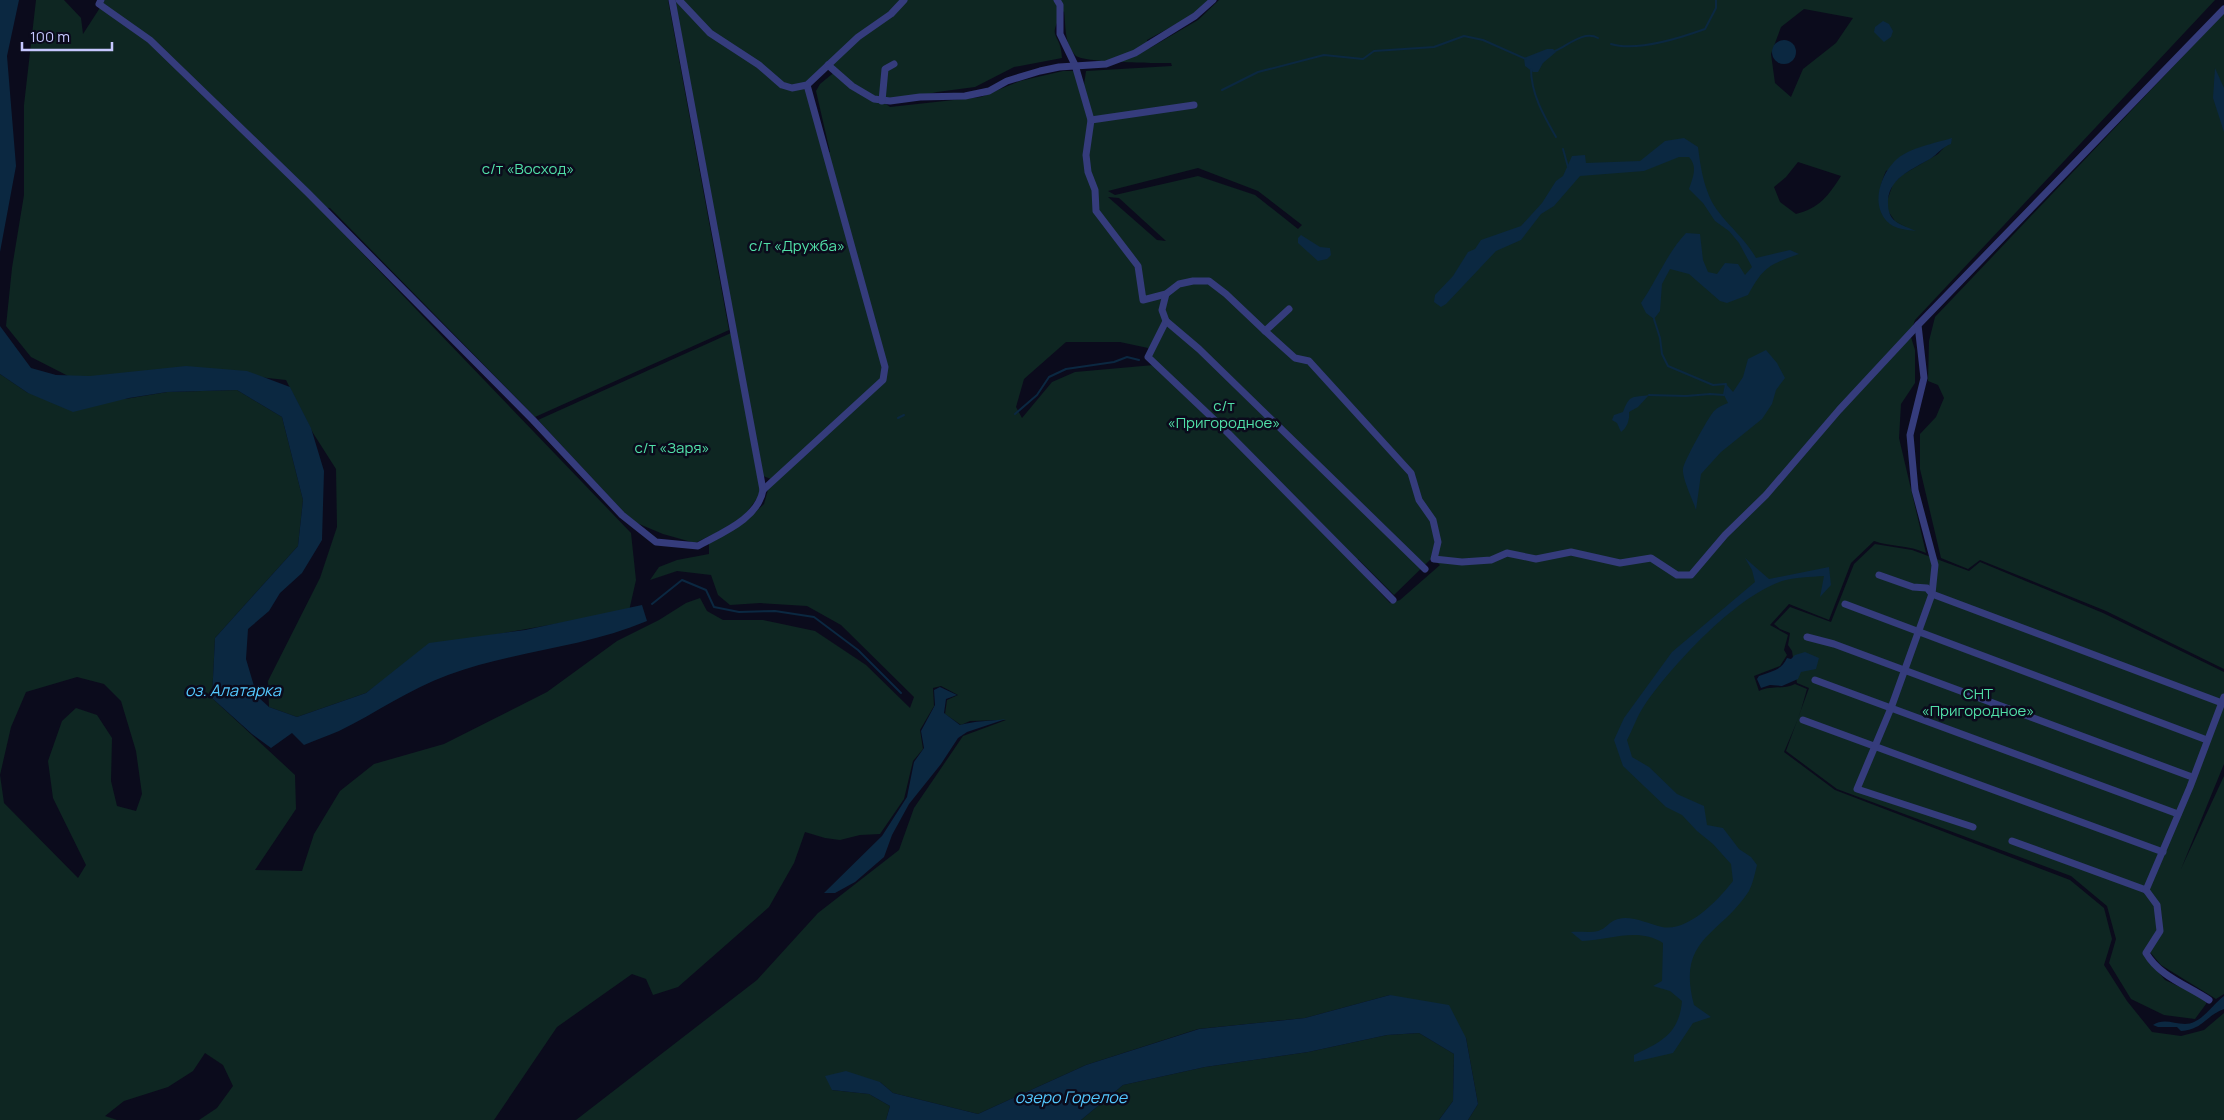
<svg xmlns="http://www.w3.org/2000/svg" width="2224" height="1120" font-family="Manrope,sans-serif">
	<rect width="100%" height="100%" fill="#0b0b1c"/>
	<g fill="#0e2622" fill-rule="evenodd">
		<polygon points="36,0 64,0 81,18 83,34 105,0 668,0 729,330 535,417 330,208 318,207 631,533 636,580 629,611 430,646 366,693 297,717 269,707 268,681 320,578 337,527 336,469 313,433 286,380 221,373 76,380 31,357 6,326 12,268 24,195 24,105"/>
		<path d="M674,0H1209L1193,15L1147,40L1150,48L1198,20L1219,0H2215L1915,320L1910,334L1915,350V383L1901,404L1899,438L1926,553C1909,545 1891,547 1874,541L1851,563L1829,620L1789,604L1770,625L1788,635L1784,650L1787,655L1780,666L1754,676L1759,691C1771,685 1783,690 1795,684L1807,689L1799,717L1784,752L1835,790L2070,880L2104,908L2112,939L2104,965L2127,1001L2152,1032L2181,1036L2204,1030L2224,1013V1120H1468L1478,1104L1466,1038L1390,995L1305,1018L1198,1029L1086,1065L978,1114L893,1093L880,1082L832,1090L869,1094L890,1106L886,1120H576L757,980L818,913L899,850L914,808L963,736L1006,720L970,721L961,725L945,714L947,700L958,695L941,686L933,688L934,706L920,730L923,749L913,761L904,799L880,834L860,835L840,840L825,838L805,832L794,863L769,907L678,987L653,995L646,979L632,974L557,1027L494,1120H199L217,1108L233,1086L223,1065L205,1053L193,1071L168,1087L124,1101L105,1116L117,1120H0V374L28,393L125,399L167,392L237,390L282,417L303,500L298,546L215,638L212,698L295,775L296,809L255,870L302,871L314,834L340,791L374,764L444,744L547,692L617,641L659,620L686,603L700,598L707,611L723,620H763L815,631L866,665L910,708L914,697L841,625L807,606L760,603L730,605L718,595L711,575L677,571L650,580L659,567L677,560L709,554V543L747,520L764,504L771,479L763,476ZM1804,9L1853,18L1836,43L1803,69L1791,97L1775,83L1771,54L1781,27ZM1064,11C1066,27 1064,42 1075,55C1081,63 1157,63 1171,63L1172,66L1086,71L1082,99L1074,71H1063L1020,81L981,97L890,107L886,104L937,92L975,87L1014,67L1062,58C1061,31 1045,40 1064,11ZM828,61L837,70L820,84L816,91L830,152L825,154L805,84ZM1952,139L1938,154L1902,175L1893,184L1888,198V211L1895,221L1914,231L1882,214C1878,197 1879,187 1886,171ZM1798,162L1841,176C1828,196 1820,208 1796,214L1780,202L1774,187L1786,177ZM1198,168L1258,191L1302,225L1298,229L1255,195L1198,176L1115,195L1108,191ZM1108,197L1119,198L1166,241L1157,240ZM1066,342H1120L1148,348L1154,365L1075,372L1052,382L1022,418L1016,407L1024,379ZM1432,558L1440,565L1400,600L1390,603L1349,559H1358L1394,595ZM77,677L104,684L121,701L136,751L142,794L136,811L117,806L111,781L112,738L97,715L76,708L62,721L48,761L53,798L86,865L78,878L4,803L0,775L11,727L26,692Z"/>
		<polygon points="2224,13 2224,669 2106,611 1980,560 1968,569 1941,558 1920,469 1920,434 1936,417 1944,398 1938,385 1928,381 1929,341 1935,317"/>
		<polygon points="731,333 761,493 744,516 718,532 695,543 663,534 632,521 538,420"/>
		<polygon points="1875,544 1912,550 1969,571 1980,562 2103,613 2224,672 2224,764 2181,869 2224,776 2224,994 2216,999 2161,965 2150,952 2144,955 2165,980 2206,999 2206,1004 2195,1019 2164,1015 2131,999 2109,963 2116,939 2107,906 2071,876 1837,789 1786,751 1809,688 1797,683 1792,651 1788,645 1790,633 1780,629 1774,624 1790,607 1831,622 1854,564"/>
		<polygon points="1419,1033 1454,1054 1453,1101 1439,1120 1081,1120 1123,1085 1205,1067 1308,1052 1387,1035"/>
	</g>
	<g fill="#0b2841">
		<polygon points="0,0 19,0 7,56 16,166 0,252"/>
		<polygon points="1883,21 1889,24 1893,31 1891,37 1884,42 1874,32 1875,27"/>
		<circle cx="1784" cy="52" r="12"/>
		<polygon points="1547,49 1553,49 1556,52 1543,63 1538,72 1533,72 1525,66 1524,58"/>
		<polygon points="2215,68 2224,88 2224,132 2213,98"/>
		<path d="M1684,138L1698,147C1700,162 1702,178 1708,193C1716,217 1743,234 1756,258L1790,250L1799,254C1769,265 1764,266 1748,295L1727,303L1720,301L1689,274L1670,269L1662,284L1660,311L1654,319L1646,313L1641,303C1657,280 1667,253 1686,233L1700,234L1703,260L1708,272L1717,274L1725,263L1738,264L1745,275L1752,267L1739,243L1729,231L1715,221L1703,203L1689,189C1693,177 1698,167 1689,157H1679L1644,171L1580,176L1554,206L1541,214L1521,240L1496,251L1446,304L1441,307L1434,302L1435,295L1453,276L1468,252L1475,249L1481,240L1521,226L1542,203L1556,181L1563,176L1572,156L1585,155L1586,163L1640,161L1665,141Z"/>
		<path d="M1952,138L1951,144C1942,147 1938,154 1930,159C1911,170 1887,179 1888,204C1888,210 1890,217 1895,221C1901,226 1910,228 1916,231C1908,230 1896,229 1890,224C1869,207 1880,174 1897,159C1909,148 1936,143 1952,138Z"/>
		<polygon points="1301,235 1320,247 1330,248 1331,255 1327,259 1318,261 1298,243 1298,238"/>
		<path d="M0,326L31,368L56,375L90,376L186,366L247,371L290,387L311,428L324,471L322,540L302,573L280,593L269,611L248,629L246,659L257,696L269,707L297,717L366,693L429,643L525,630L642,605L647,621C583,648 513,651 448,675C409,689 376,713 339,731C328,736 315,740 304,745L292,733L271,748L252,734L212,698L215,638L298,546L303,500L282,417L237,390L167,392L129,398L73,412L28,393L0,374Z"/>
		<path d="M1766,350L1777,363L1785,378L1776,390L1772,404L1762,419L1721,452L1701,474L1696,510C1693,500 1682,479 1683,469C1683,463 1709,416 1714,411C1718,407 1723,405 1728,403L1724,395L1726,384L1733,392L1743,377L1748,359Z"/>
		<path d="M1649,395L1638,407L1629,412C1630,419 1627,428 1621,432L1617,423L1612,420L1614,415L1623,412C1630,393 1633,398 1649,395Z"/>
		<path d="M1745,558L1769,579L1829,567L1831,585L1820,597L1824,576C1810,577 1795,577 1782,581C1736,596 1671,666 1644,706C1637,716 1633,729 1627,740L1632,757L1649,767L1677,794L1704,806L1707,825L1723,828L1739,849L1751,857L1757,865C1755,873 1753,883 1749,891C1720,936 1676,938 1694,1005L1711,1017L1693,1023L1673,1053L1634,1062V1055C1661,1042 1679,1034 1682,1001L1670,991L1653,986L1662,981L1663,943C1638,927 1611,940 1582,941L1571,932C1579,931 1590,933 1598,931C1609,928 1608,919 1625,918C1638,918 1649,924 1662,927C1689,932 1719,899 1733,881L1731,864L1713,844L1697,831L1682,815L1666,807L1623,766L1614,740L1624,718L1672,652L1755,582L1752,570Z"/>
		<path d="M1805,652L1819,658L1816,669L1801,672L1798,679L1782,686L1770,685L1761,688L1757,679L1759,676C1771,671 1781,671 1787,658L1791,659L1795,655Z"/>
		<path d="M940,687L957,695L946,699L944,713L960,725C973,721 992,721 1006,719L967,732L958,738L941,764L909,804L892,835L884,857L855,882L835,893H824L882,836L907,797L914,762L924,748L921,731L935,705L934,690Z"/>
		<polygon points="1390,995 1449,1005 1466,1038 1478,1104 1468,1120 1439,1120 1453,1101 1454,1054 1419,1033 1387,1035 1308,1052 1205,1067 1123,1085 1081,1120 886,1120 890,1106 869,1094 832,1090 825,1076 846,1071 880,1082 893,1093 978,1114 1086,1065 1199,1029 1305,1018"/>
		<path d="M2224,996V1009C2205,1016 2204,1029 2181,1031L2177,1027H2158L2153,1025C2164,1018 2173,1024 2185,1024C2201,1024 2212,1005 2224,996Z"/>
	</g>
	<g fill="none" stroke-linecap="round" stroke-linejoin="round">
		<g stroke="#0b2841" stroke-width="2">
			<path d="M1611,44C1637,52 1680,38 1705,29L1716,8V0"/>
			<path d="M1555,51C1567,46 1584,30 1598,38"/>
			<path d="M1531,69C1531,94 1544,116 1556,137"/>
			<polyline points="1222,90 1258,72 1324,55 1363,59 1374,51 1434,47 1464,36 1483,40 1526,59"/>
			<polyline points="1563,149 1568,167"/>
			<polyline points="1649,395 1686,396 1710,394 1724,395 1726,384 1713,385 1668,366 1662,354 1660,338 1654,319"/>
			<polyline points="1015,414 1037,395 1049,377 1066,369 1114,362 1127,357 1139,360"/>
			<polyline points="898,418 904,415"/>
			<polyline points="652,604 682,580 706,590 714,607 739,612 775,611 814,617 858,650 901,693"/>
		</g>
		<g stroke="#353c7c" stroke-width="7">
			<path d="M101,0L99,4L150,40L308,193L533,420L622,515L656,542L698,546C721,533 758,519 763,490L883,380L885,367L807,85"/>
			<polyline points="672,0 763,490"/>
			<polyline points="679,0 710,33 759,65 782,85 792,88 807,85 858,37 891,14 904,0"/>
			<polyline points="1057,0 1060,5 1060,34 1075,65 1091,120 1086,155 1088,172 1095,190 1096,211 1138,266 1143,300 1166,294 1179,284 1193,281 1209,281 1226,294 1265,331"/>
			<polyline points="828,65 852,86 874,99 890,101 920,97 965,96 989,91 1007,81 1040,71 1059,67 1106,64 1135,53 1195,16 1213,0"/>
			<polyline points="882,101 885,69 894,64"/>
			<polyline points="1091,120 1194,105"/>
			<polyline points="1166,294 1162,310 1166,321 1148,357 1224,429 1393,600"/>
			<polyline points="1289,309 1265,331 1295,358 1309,361 1411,473 1419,500 1433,520 1438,542 1434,559 1462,562 1491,560 1507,553 1536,559 1571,552 1620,563 1651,558 1677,575 1691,575 1725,535 1766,495 1839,410 1918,325"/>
			<polyline points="1166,321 1199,349 1425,569"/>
			<polyline points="1879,575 1913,587 1927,588 1932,594 2222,703"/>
			<polyline points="1845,604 2207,740"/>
			<polyline points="1807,637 1834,644 2192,777"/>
			<polyline points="1815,680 2178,814"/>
			<polyline points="1803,720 2163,852"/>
			<polyline points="1973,827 1857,789 1891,708 1932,594 1935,565 1915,490 1910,435 1924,378 1918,325 2224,9"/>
			<polyline points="2012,841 2146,890"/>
			<path d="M2209,1000C2187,985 2160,977 2146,953L2160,931L2157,905L2146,890L2190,787L2224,697"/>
		</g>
	</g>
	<g text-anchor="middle" stroke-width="5" stroke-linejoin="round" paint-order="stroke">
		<g font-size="15" fill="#51e0a8" stroke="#0b0b1c">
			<text x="528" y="174">с/т «Восход»</text>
			<text x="797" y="251">с/т «Дружба»</text>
			<text x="1224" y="411">с/т<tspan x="1224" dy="17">«Пригородное»</tspan></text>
			<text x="672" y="453">с/т «Заря»</text>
			<text x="1978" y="699">СНТ<tspan x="1978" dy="17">«Пригородное»</tspan></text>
		</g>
		<g font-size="16" font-style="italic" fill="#54c9ff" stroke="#0b0b1c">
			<text x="233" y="696">оз. Алатарка</text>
			<text x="1071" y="1103">озеро Горелое</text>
		</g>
	</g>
	<path d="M22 42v8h90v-8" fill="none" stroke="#c6c8ff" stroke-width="2.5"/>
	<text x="30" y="42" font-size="15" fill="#c6c8ff" stroke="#0b0b1c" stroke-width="4" paint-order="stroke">100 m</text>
</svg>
